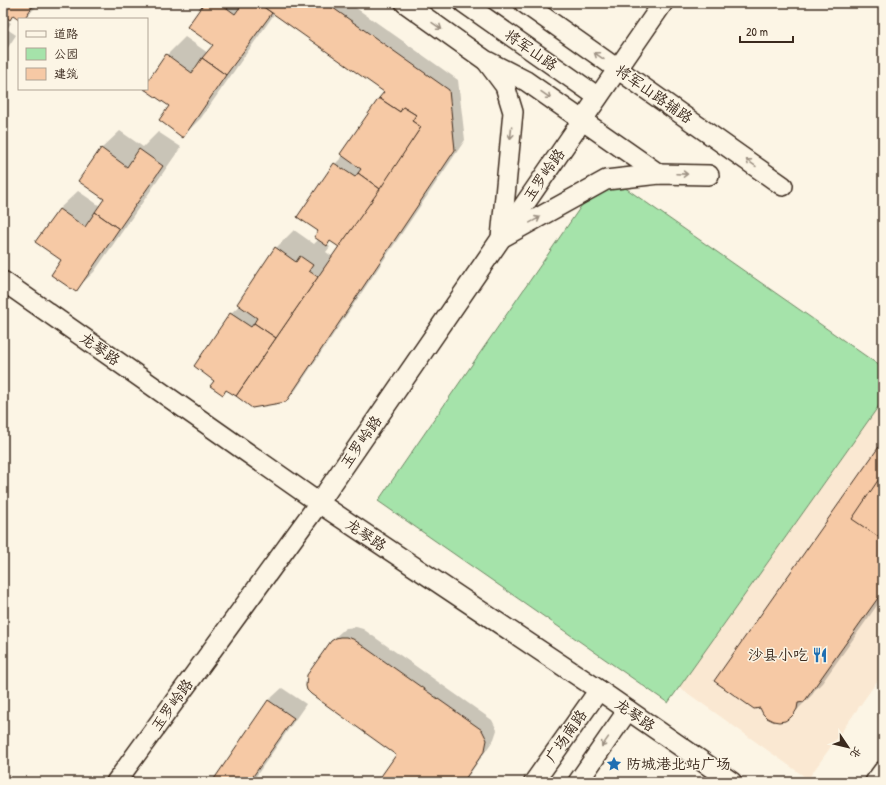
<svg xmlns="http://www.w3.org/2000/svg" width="886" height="785" font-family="'Patrick Hand','LXGW WenKai TC',sans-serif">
	<rect width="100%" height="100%" fill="#fcf5e5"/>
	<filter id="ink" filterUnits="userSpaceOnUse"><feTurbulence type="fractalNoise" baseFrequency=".025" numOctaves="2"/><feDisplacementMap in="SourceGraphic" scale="8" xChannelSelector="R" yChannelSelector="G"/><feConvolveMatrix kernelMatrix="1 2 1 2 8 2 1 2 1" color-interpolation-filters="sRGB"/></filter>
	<g filter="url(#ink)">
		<polygon fill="#fae8d2" points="883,400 883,673 808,779 679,687"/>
		<polygon fill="#a5e3aa" stroke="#708664" points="604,173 883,368 883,400 668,703 378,501"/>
		<g fill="#0003" fill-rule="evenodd">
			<polygon points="3,3 40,3 24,19 20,19 14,15 10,19 3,14"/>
			<path d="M205,3H349L458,80L465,140L295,391L285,401L227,389L223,394L215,380L195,366L231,313L240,305L276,248L294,230L314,244L319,239V231L335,164L344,155L385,91L275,13L201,118L183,136L170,106L145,89H147V84L167,55L185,37L208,53L214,45ZM331,240L340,246L333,257L326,252L330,247L327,244Z"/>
			<polygon points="3,18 11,23 7,29 16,35 3,55"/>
			<polygon points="120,131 143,147 158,132 181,147 94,272 75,290 63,260 37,242 59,209 78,191 100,206 106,199 101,149"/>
			<polygon points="883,443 883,597 822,683 814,691 813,694 790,717"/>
			<polygon points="356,627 363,629 492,720 497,730 494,739 464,782 378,782 397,754 331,641 342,631 346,628"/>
			<polygon points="282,688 306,704 252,782 213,782 269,700"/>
		</g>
		<g fill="#f6c9a5" stroke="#3b2a1e">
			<polygon points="3,3 35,3 24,19 19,19 13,15 10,20 3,15"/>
			<polygon points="204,3 220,3 235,14 243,3 258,3 272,13 226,75 202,58 213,45 187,27"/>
			<polygon points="258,3 326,3 449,90 455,150 286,402 252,408 236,396 421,127 412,121 416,115 403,107 400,112 379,98 384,92"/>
			<polygon points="166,54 192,73 202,58 226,75 183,138 159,120 169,106 144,89 147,89 147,82"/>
			<polygon points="379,98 400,112 403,107 416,115 412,121 421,127 380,189 358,173 361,169 340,154"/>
			<polygon points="101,148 127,167 139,149 163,166 119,229 95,212 104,199 78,181"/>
			<polygon points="334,163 355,177 358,173 380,189 339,247 330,241 327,246 314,237 318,231 297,217"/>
			<polygon points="59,209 85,227 95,212 119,229 76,292 51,275 61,260 35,242"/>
			<polygon points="275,247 296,262 300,256 313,265 309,271 318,277 276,338 254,323 257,318 237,304"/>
			<polygon points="230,313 251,327 254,323 276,338 236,396 226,390 223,395 210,386 214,381 194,366"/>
			<polygon points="883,441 883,591 804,702 798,703 797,709 794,714 790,718 785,721 779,722 773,721 767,718 763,714 760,708 754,709 714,681"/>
			<polygon points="883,473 883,540 852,519"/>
			<polygon points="340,637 346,637 353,639 482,730 487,740 485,750 463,782 377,782 396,755 311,694 307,690 306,686 307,675 331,641 336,638"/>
			<polygon points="268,700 294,718 249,782 212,782"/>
		</g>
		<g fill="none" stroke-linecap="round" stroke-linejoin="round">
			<g stroke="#3b2a1e" stroke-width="22">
				<g id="minor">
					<polyline points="405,3 485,60 526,81 659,174"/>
					<polyline points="464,3 598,97"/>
					<polyline points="524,3 783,186"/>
					<polyline points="487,62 505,86 513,112 501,238"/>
					<polyline points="505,236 606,180 659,174 709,175"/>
					<polyline points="3,281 319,503 599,690 732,782"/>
					<polyline points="116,782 319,503 663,3"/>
					<polyline points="534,782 599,690"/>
					<polyline points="578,782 628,710"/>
					<polyline points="875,782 883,771"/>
				</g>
			</g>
			<use href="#minor" stroke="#fcf5e5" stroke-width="19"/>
		</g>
		<defs><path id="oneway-shaft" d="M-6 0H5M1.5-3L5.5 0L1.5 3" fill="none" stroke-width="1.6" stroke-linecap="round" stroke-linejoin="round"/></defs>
		<g stroke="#9c9082">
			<use href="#oneway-shaft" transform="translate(437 26) rotate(35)"/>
			<use href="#oneway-shaft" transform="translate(599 56) rotate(-145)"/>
			<use href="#oneway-shaft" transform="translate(546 95) rotate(35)"/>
			<use href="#oneway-shaft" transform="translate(511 133) rotate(96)"/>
			<use href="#oneway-shaft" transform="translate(751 163) rotate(-145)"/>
			<use href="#oneway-shaft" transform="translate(682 174) rotate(2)"/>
			<use href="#oneway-shaft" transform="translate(535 220) rotate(-29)"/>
			<use href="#oneway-shaft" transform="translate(605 742) rotate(125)"/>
		</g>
	</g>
	<defs>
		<g id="restaurant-bare" transform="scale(1.2)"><path d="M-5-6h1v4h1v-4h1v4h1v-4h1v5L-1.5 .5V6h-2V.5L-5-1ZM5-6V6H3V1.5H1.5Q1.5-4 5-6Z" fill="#1f6fb2" stroke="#fcf5e5" stroke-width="2.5" paint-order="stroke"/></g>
		<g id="sight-bare" transform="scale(1.2)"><path d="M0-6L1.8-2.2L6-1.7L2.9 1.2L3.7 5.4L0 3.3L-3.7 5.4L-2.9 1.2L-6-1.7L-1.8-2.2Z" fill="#1f6fb2" stroke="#fcf5e5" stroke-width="2.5" paint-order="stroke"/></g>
	</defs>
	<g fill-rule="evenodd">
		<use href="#restaurant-bare" x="820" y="655"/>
		<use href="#sight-bare" x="614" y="764"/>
	</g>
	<g text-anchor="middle" stroke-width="3" stroke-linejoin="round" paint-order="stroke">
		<g font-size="15" fill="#3b2a1e" stroke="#fcf5e5">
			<text transform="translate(531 50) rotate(35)" y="5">将军山路</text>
			<text transform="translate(654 94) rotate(35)" y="5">将军山路辅路</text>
			<text transform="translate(544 175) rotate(-55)" y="5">玉罗岭路</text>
			<text transform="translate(100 349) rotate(35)" y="5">龙琴路</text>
			<text transform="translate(361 442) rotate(-55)" y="5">玉罗岭路</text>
			<text transform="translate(366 535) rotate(34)" y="5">龙琴路</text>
			<text transform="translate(172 705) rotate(-54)" y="5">玉罗岭路</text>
			<text transform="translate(635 715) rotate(35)" y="5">龙琴路</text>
			<text transform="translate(566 736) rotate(-55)" y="5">广场南路</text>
		</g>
		<g font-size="15" fill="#3b2a1e" stroke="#fcf5e5" text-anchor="end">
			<text x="808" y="660">沙县小吃</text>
			<text x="626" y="769" text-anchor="start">防城港北站广场</text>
		</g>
	</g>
	<rect width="886" height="785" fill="none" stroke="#fcf5e5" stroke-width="16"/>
	<rect x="8" y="8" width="870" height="769" fill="none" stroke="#3b2a1e" stroke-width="1.5" filter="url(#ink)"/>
	<rect x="18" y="18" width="130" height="72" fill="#fcf5e5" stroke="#afa495"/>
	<rect x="26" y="31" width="20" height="6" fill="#fcf5e5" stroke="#afa495"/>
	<text x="54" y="38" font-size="12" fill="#3b2a1e">道路</text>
	<rect x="26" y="48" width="20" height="12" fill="#a5e3aa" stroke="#afa495"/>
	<text x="54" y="58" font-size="12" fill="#3b2a1e">公园</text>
	<rect x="26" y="68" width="20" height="12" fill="#f6c9a5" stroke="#afa495"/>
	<text x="54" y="78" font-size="12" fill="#3b2a1e">建筑</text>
	<g transform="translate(848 747) rotate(125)" stroke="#fcf5e5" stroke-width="3" paint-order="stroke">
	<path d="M0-3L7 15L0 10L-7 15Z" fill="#3b2a1e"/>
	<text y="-6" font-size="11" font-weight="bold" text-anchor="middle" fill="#3b2a1e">北</text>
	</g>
	<path d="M740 36v6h53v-6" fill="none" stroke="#3b2a1e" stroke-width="2"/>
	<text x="746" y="36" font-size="12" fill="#3b2a1e" stroke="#fcf5e5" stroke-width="3" paint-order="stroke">20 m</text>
</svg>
